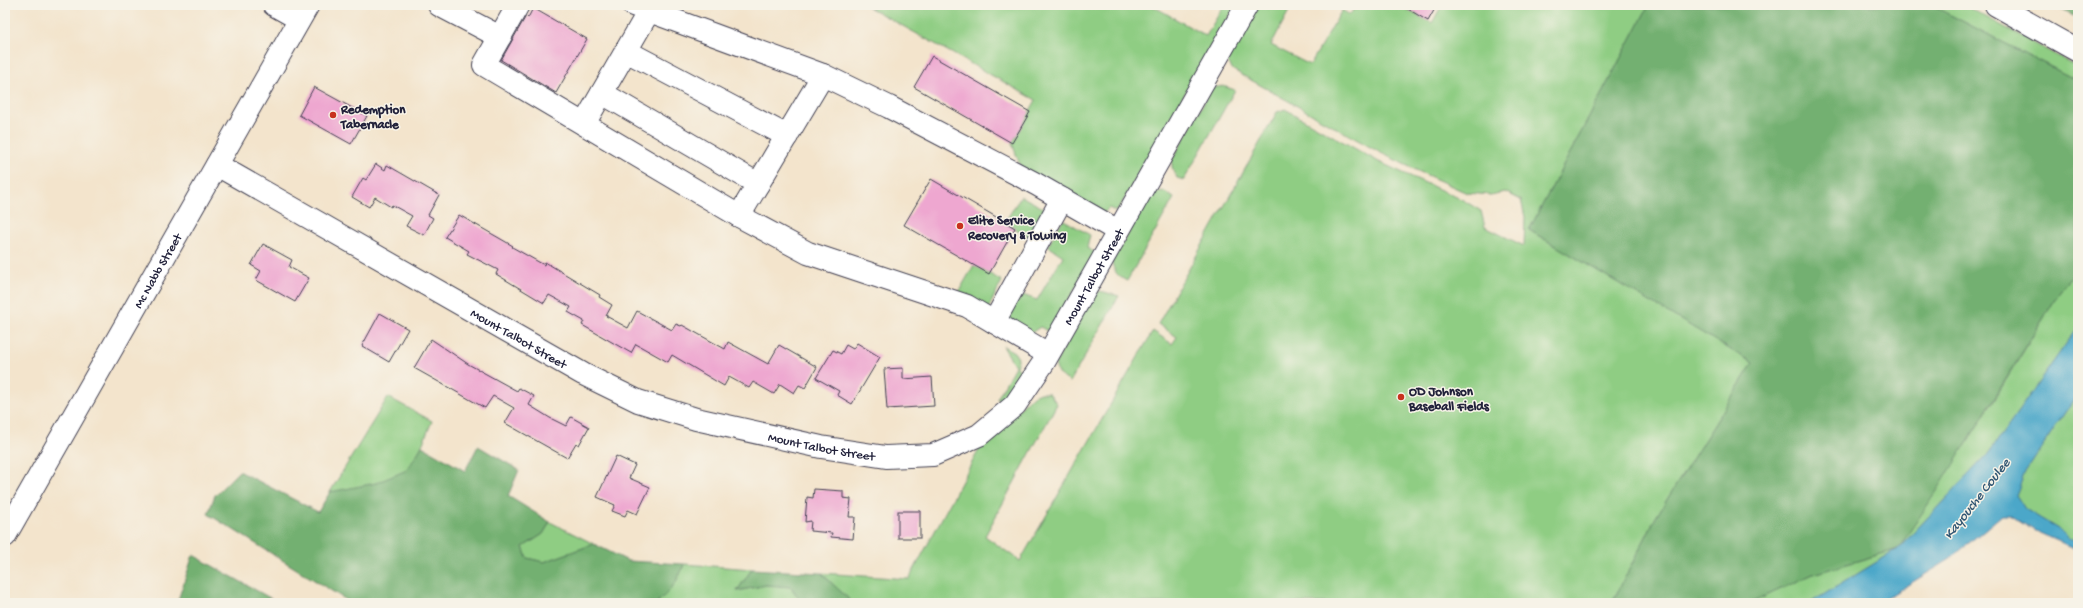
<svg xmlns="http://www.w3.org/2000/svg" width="2083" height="608" font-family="'Gochi Hand',sans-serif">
	<rect width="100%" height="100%" fill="#f7f3e8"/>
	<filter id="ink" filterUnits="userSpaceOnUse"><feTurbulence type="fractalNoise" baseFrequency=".025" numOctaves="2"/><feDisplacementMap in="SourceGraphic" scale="8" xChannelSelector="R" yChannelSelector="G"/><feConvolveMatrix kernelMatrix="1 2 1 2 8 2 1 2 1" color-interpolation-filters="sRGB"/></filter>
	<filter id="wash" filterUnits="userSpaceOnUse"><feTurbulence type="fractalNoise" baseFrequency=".012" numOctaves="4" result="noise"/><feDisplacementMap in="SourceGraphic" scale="16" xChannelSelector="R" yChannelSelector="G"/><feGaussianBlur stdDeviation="0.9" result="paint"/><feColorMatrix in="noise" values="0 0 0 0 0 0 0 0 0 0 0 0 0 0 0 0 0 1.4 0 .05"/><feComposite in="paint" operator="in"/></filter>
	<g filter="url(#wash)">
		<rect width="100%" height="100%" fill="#f3e4cc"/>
		<g fill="#8fcd83" stroke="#58785f">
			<polygon points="865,5 1151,5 1206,36 1224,5 1236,5 1117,212 1109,208 1104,213 1021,168 1012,143 1036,100"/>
			<polygon points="1257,5 1292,5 1271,45 1310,65 1342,10 1350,15 1356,5 1399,5 1432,23 1442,5 1649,5 1529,230 1753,363 1656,517 1612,603 853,603 821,573 909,579 982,444 1033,396 1040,393 1049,393 1057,404 985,536 1020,561 1153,331 1172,344 1177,337 1158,324 1277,112 1285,109 1379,162 1463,200 1481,211 1485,227 1524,246 1525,217 1521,200 1505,192 1491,195 1467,193 1418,171 1379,152 1233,70 1228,62 1230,53"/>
			<polygon points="1931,5 1964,5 2078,67 2078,81"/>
			<polygon points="1223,86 1235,90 1184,180 1177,178 1172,167 1172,160 1212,88"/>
			<path d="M1163,191L1174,198L1127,281C1118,277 1113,271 1112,261L1151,194Z"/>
			<polygon points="1021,196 1045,209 1032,234 1027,236 1005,222"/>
			<polygon points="1064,220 1090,235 1087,248 1096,253 1050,332 1040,327 1031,333 1005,320 1020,294 1037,300 1063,256 1048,246 1062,221"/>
			<polygon points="974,265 1002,281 988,309 958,293"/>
			<polygon points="2078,268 2078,327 1988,454 1898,549 1810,603 1751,603 1813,574 1898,549 1989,408 2059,293"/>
			<polygon points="1100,291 1119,296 1070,382 1058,374 1055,364 1091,298"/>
			<polygon points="1003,346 1014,352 1018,358 1017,368 1025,373 1004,403 997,399 1015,366"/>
			<polygon points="2078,393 2077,489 2078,542 2068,539 2058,529 2025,509 2016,495 2025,472"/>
			<path d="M388,397L432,421C427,433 416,463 407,470C395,480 346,492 330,492Z"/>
			<polygon points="550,522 594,544 544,562 527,558 523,547 543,534"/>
			<path d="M684,564L752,569L737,591L766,585L791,587L802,603H656C669,593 679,580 684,564Z"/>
		</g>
		<g fill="#73b071" stroke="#4a6956">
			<polygon points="1649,5 1931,5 2078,81 2078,268 2059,293 1937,491 1898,549 1813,574 1751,603 1612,603 1656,517 1753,363 1529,230"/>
			<polygon points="2055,5 2078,5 2078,19"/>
			<path d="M422,446L465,471L478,446L519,470L508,496L550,522L543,534L523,547L527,558L544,562L594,544L628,561L684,564C679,580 669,593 656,603H351L208,514L215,495L239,471L318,512L330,492L376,483L407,470Z"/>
			<polygon points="193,555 279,603 185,603 178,600"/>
			<polygon points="752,569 821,573 853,603 802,603 791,587 766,585 737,591"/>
		</g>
		<polygon fill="#4ba7c9" stroke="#366482" points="2078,327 2078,393 2025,472 2016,495 2025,509 2058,529 2068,539 2078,542 2078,550 2035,531 2009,515 2002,515 1949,560 1878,603 1810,603 1898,549 1988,454"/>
		<g id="blocks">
			<g fill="#eea7d0">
				<polygon points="1401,5 1437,5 1428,21"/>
				<polygon points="533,8 587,39 556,93 501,60 526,16 528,18"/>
				<polygon points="932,56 1030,112 1012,143 914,87"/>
				<polygon points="314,87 367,116 351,144 299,115"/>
				<polygon points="376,164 385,170 387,165 439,195 428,215 433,218 424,235 406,226 412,216 392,205 391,207 375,197 369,207 352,197 363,178 366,180"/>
				<polygon points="931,179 1015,228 989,274 904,225"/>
				<polygon points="459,215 513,246 512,247 544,265 545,262 600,295 599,297 612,305 606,316 628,328 637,311 672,330 676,324 681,326 682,325 725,349 728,342 768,364 779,345 817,367 805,388 799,385 794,393 780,384 774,394 753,382 749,388 729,377 724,386 672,355 668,362 636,344 631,353 582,325 584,321 568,312 571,307 549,295 544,303 496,274 498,270 467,254 469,251 445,237"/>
				<polygon points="263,244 292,260 289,267 309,278 295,302 256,280 261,271 251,265"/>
				<polygon points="380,313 408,329 389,362 362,346"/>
				<polygon points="431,339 468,364 517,391 519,388 534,396 529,405 550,418 566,426 571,417 589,427 579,445 576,443 567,458 505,423 514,408 493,396 485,408 414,368"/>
				<polygon points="857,343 880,357 852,404 837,395 839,391 816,378 833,350 841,354 846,345 853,349"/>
				<polygon points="903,368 903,379 932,377 934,406 887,409 884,369"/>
				<polygon points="616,456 635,465 629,478 650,487 637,514 628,510 625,516 612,511 615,505 597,497"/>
				<polygon points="814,489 843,491 843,498 851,499 849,517 855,517 853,539 831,537 832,533 810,531 811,521 805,522 807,497 813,498"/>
				<rect x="898" y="511" width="22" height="27"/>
			</g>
		</g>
	</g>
	<g filter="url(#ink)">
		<use href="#blocks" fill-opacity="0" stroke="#413f51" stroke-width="1"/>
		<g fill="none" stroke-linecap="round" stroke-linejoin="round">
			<g stroke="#413f51" stroke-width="24">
				<g id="minor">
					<polyline points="274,5 299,19"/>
					<polyline points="439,5 500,37"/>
					<polyline points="518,5 484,65 739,216 823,75"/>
					<polyline points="633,5 823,75 889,107 1036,184 1118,231"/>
					<polyline points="626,51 787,136"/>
					<polyline points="602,93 758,184"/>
					<polyline points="584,124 649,11"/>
					<path id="s1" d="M217,165L583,374L638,401L696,419L821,447L886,457L933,455L979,435L1015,405L1044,362L1247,5"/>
					<polyline points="739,216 808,253 967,306 1048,354"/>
					<polyline points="994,322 1062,199"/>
					<path id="s2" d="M5,536L308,5"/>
				</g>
			</g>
			<g stroke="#413f51" stroke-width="24">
				<polyline id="major" points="1996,5 2078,51"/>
			</g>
			<use href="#minor" stroke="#fff" stroke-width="22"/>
			<use href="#major" stroke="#fff" stroke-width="22"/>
		</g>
	</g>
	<g fill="#c8321e" stroke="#f7f3e8" stroke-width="1.5">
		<circle cx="333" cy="115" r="4"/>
		<circle cx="960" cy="226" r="4"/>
		<circle cx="1401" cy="397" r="4"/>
	</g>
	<g text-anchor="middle" stroke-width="3" stroke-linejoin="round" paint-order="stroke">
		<g font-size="13" font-weight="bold" fill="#22223b" stroke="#f7f3e8" text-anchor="start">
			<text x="341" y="113">Redemption<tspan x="341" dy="15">Tabernacle</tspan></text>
			<text x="968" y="224">Elite Service<tspan x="968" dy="15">Recovery &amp; Towing</tspan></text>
			<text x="1409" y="395">OD Johnson<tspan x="1409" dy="15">Baseball Fields</tspan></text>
		</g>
		<g font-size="13" fill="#22223b" stroke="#f7f3e8">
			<text dy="5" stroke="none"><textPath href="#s2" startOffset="306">Mc Nabb Street</textPath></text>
			<text dy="5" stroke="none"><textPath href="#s1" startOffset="1032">Mount Talbot Street</textPath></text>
			<text dy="5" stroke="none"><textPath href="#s1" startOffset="348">Mount Talbot Street</textPath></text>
			<text dy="5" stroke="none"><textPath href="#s1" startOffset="672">Mount Talbot Street</textPath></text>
		</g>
		<g font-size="14" font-style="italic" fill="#325774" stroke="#f7f3e8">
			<text transform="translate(1976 498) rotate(-52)" y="5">Kayouche Coulee</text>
		</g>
	</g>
	<rect width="2083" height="608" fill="none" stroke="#f7f3e8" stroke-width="20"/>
</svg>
